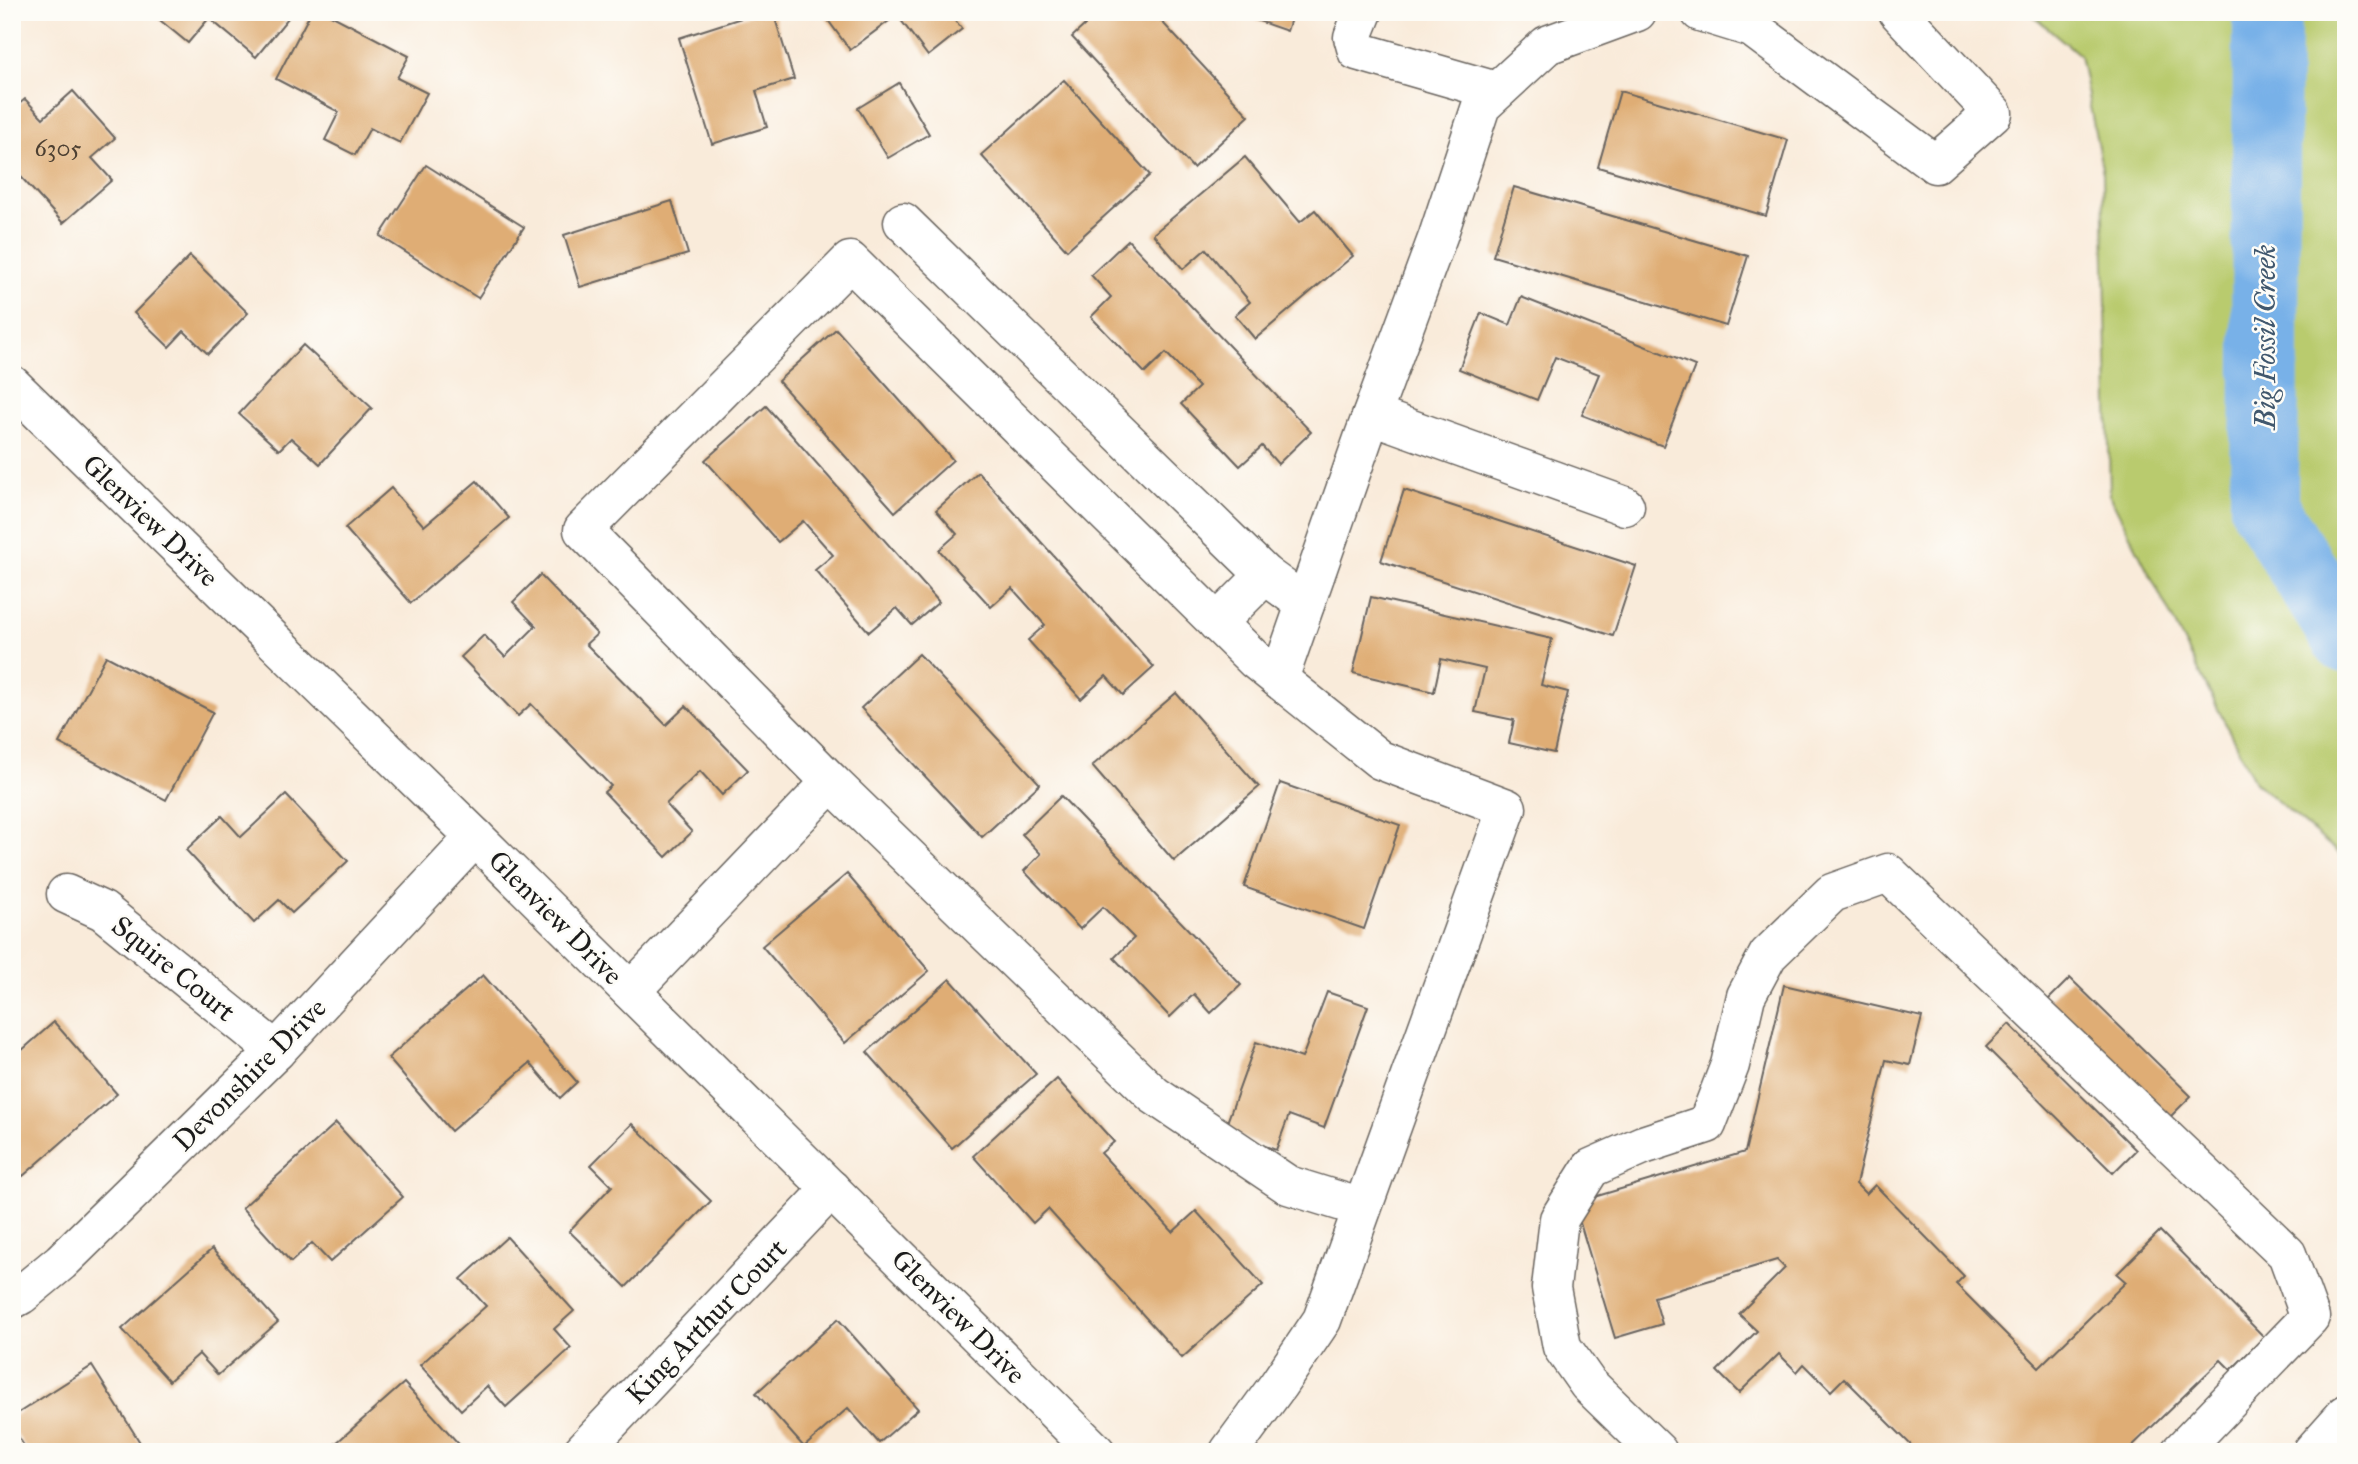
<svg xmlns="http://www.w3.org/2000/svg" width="2358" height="1464" font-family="'IM FELL Great Primer',serif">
	<rect width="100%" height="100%" fill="#fdfcf7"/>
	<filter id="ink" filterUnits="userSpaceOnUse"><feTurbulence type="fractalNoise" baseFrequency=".0143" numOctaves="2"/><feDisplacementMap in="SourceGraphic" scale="14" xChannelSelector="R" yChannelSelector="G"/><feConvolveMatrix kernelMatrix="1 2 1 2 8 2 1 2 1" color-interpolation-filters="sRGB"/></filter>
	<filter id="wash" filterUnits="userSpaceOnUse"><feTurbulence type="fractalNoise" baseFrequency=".00686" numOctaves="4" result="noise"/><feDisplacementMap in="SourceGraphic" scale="28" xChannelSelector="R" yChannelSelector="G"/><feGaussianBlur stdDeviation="1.57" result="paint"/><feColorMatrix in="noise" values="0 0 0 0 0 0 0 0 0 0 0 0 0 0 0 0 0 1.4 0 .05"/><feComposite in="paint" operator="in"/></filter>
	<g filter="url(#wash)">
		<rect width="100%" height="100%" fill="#f9ebda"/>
		<polygon fill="#b9cb6e" stroke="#6a7445" stroke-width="2" points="2029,12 2346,12 2346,859 2255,782 2110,496 2103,173 2080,55"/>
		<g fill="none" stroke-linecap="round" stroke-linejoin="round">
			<polyline stroke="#78b1e8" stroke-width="68" points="2267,12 2264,507 2346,639"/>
		</g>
		<g id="blocks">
			<g fill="#dfad74">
				<polygon points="150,12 293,12 256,57 209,18 188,43"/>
				<polygon points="311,12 325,12 409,56 397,78 427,93 400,143 370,128 355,155 325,140 339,112 276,79"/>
				<polygon points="760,12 773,12 794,79 756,91 767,127 712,144 679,38"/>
				<polygon points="822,12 949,12 962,29 928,56 897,15 850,50"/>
				<polygon points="1099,12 1153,12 1249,116 1193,168 1072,37"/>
				<polygon points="1233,12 1293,12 1287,31"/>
				<polygon points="1064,80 1150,175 1067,250 981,155"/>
				<polygon points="899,83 929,134 888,158 858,108"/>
				<polygon points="73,91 115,138 92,158 112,180 63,223 12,167 12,110 25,99 43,118"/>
				<polygon points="1620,91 1788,140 1766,216 1598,167"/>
				<polygon points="1245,157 1300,222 1315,210 1353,256 1255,339 1235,315 1250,302 1206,249 1183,269 1153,234"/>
				<polygon points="426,165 524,227 478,298 380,236"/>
				<polygon points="1514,187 1748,256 1726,326 1493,256"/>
				<polygon points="672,201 688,254 580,287 564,235"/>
				<polygon points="1128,240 1311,432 1278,464 1262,446 1240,466 1181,404 1199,387 1166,353 1145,373 1091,317 1111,297 1091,275"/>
				<polygon points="190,256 248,313 208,354 184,331 169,347 134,313"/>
				<polygon points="1521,297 1695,366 1663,446 1582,415 1599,374 1555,357 1537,400 1459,369 1481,313 1510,325"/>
				<polygon points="836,329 953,460 895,512 778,381"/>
				<polygon points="303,345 372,408 320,464 291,438 279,450 239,414"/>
				<polygon points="766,406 939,602 912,625 897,608 869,632 815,570 833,555 803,521 778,542 705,460"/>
				<polygon points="978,472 1154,667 1123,695 1106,676 1081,699 1028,640 1045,625 1012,588 991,607 939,550 957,534 936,510"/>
				<polygon points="477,481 509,518 411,603 345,528 391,488 424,526"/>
				<polygon points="1404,490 1636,566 1613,636 1381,561"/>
				<polygon points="540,575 597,634 586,644 666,725 686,706 748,770 722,795 700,771 666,804 692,832 666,857 604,792 611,786 531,704 518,716 461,657 484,635 505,657 536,626 513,602"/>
				<polygon points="1371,597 1552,639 1541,685 1568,692 1554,753 1509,743 1514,720 1475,712 1485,669 1441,659 1434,692 1353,673"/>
				<polygon points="919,654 1040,784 982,837 861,708"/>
				<polygon points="106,656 213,712 166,800 59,743"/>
				<polygon points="1176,693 1259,787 1174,861 1092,766"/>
				<polygon points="1280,783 1400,825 1364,929 1244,887"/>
				<polygon points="286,795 348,861 292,913 279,900 254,923 186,850 222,816 241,837"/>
				<polygon points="1061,796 1241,985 1211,1013 1194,994 1170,1017 1114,958 1134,938 1103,907 1080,929 1024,871 1041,854 1022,834"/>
				<polygon points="847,874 929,971 845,1043 762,946"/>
				<polygon points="483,975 577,1082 560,1098 530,1063 451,1131 388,1058"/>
				<polygon points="2070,978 2191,1096 2169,1118 2048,1000"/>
				<polygon points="950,979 1036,1074 952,1148 867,1052"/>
				<polygon points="1784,985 1922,1017 1910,1065 1886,1060 1856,1184 1866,1194 1875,1185 1964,1276 1956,1284 2039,1367 2126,1282 2117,1274 2160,1231 2264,1337 2231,1370 2221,1360 2126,1452 1918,1452 1844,1378 1831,1391 1804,1364 1797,1372 1779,1354 1739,1393 1717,1371 1757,1331 1739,1314 1785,1268 1777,1260 1654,1297 1662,1324 1615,1338 1574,1203 1745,1152"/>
				<polygon points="1327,992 1368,1006 1324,1128 1289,1115 1276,1150 1224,1131 1256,1042 1302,1058"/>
				<polygon points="54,1022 117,1094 23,1176 12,1163 12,1059"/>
				<polygon points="2009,1024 2136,1150 2113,1173 1986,1047"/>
				<polygon points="1057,1079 1114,1142 1101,1153 1173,1232 1196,1211 1263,1285 1182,1358 1048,1209 1033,1223 973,1156"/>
				<polygon points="336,1123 403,1197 330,1262 312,1243 291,1262 242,1208"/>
				<polygon points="632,1124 711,1201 626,1287 569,1231 612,1186 591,1165"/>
				<polygon points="507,1237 574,1311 554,1329 571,1348 506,1407 487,1386 461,1410 420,1365 486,1306 461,1279"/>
				<polygon points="212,1249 278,1322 218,1375 199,1354 169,1381 122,1329"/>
				<polygon points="838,1319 918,1409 879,1443 848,1408 804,1447 756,1393"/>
				<polygon points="92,1366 146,1452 28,1452 12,1427 12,1417"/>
				<polygon points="404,1383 466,1452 326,1452"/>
			</g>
		</g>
	</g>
	<g filter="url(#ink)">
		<use href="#blocks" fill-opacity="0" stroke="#69645e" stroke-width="2"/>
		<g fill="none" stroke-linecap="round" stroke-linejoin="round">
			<g stroke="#69645e" stroke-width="41">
				<g id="minor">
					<polyline points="1363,12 1353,37 1357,51 1496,91"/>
					<polyline points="1700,12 1752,28 1935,164 1993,113 1898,12"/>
					<polyline points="903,222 1265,575 1305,604"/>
					<polyline points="1372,415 1625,506"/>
					<polyline points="1217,623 1265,575"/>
					<polyline points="1279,679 1364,436 1438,236 1481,106 1547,45 1637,12"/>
					<polyline points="831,782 1154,1095 1288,1185 1362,1208"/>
					<polyline points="66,894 103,911 276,1051"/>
					<polyline points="631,991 831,782 583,530 850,261 1255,660 1380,760 1507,808 1322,1320 1278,1385 1229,1452"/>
					<polyline points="12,1300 21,1295 61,1262 276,1051 475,837"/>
					<polyline points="582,1452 831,1189"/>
					<polyline points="1658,1452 1588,1384 1562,1347 1551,1288 1559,1219 1591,1168 1643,1145 1707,1124 1730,1065 1746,996 1768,955 1832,893 1888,873 2287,1254 2310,1317 2180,1452"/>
					<polyline points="2312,1452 2346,1414"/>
				</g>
			</g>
			<g stroke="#69645e" stroke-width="41">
				<polyline id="major" points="12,385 475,837 1096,1452"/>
			</g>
			<use href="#minor" stroke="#fff" stroke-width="38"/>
			<use href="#major" stroke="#fff" stroke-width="38"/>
		</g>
	</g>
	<g text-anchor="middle" stroke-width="5" stroke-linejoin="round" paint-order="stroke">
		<g font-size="24" fill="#4d4032">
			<text x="58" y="156">6305</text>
		</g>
		<g font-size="28" fill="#1c1c1c" stroke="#fdfcf7">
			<text transform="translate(151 520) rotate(44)" y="10">Glenview Drive</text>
			<text transform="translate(556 917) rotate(45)" y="10">Glenview Drive</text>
			<text transform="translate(174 968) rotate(39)" y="10">Squire Court</text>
			<text transform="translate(249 1074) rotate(-45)" y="10">Devonshire Drive</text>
			<text transform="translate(959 1316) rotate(45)" y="10">Glenview Drive</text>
			<text transform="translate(706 1321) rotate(-46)" y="10">King Arthur Court</text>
		</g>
		<g font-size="30" font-style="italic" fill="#41586e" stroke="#fdfcf7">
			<text transform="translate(2265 337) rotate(-90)" y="10">Big Fossil Creek</text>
		</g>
	</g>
	<rect width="2358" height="1464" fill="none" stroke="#fdfcf7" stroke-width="42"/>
</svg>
